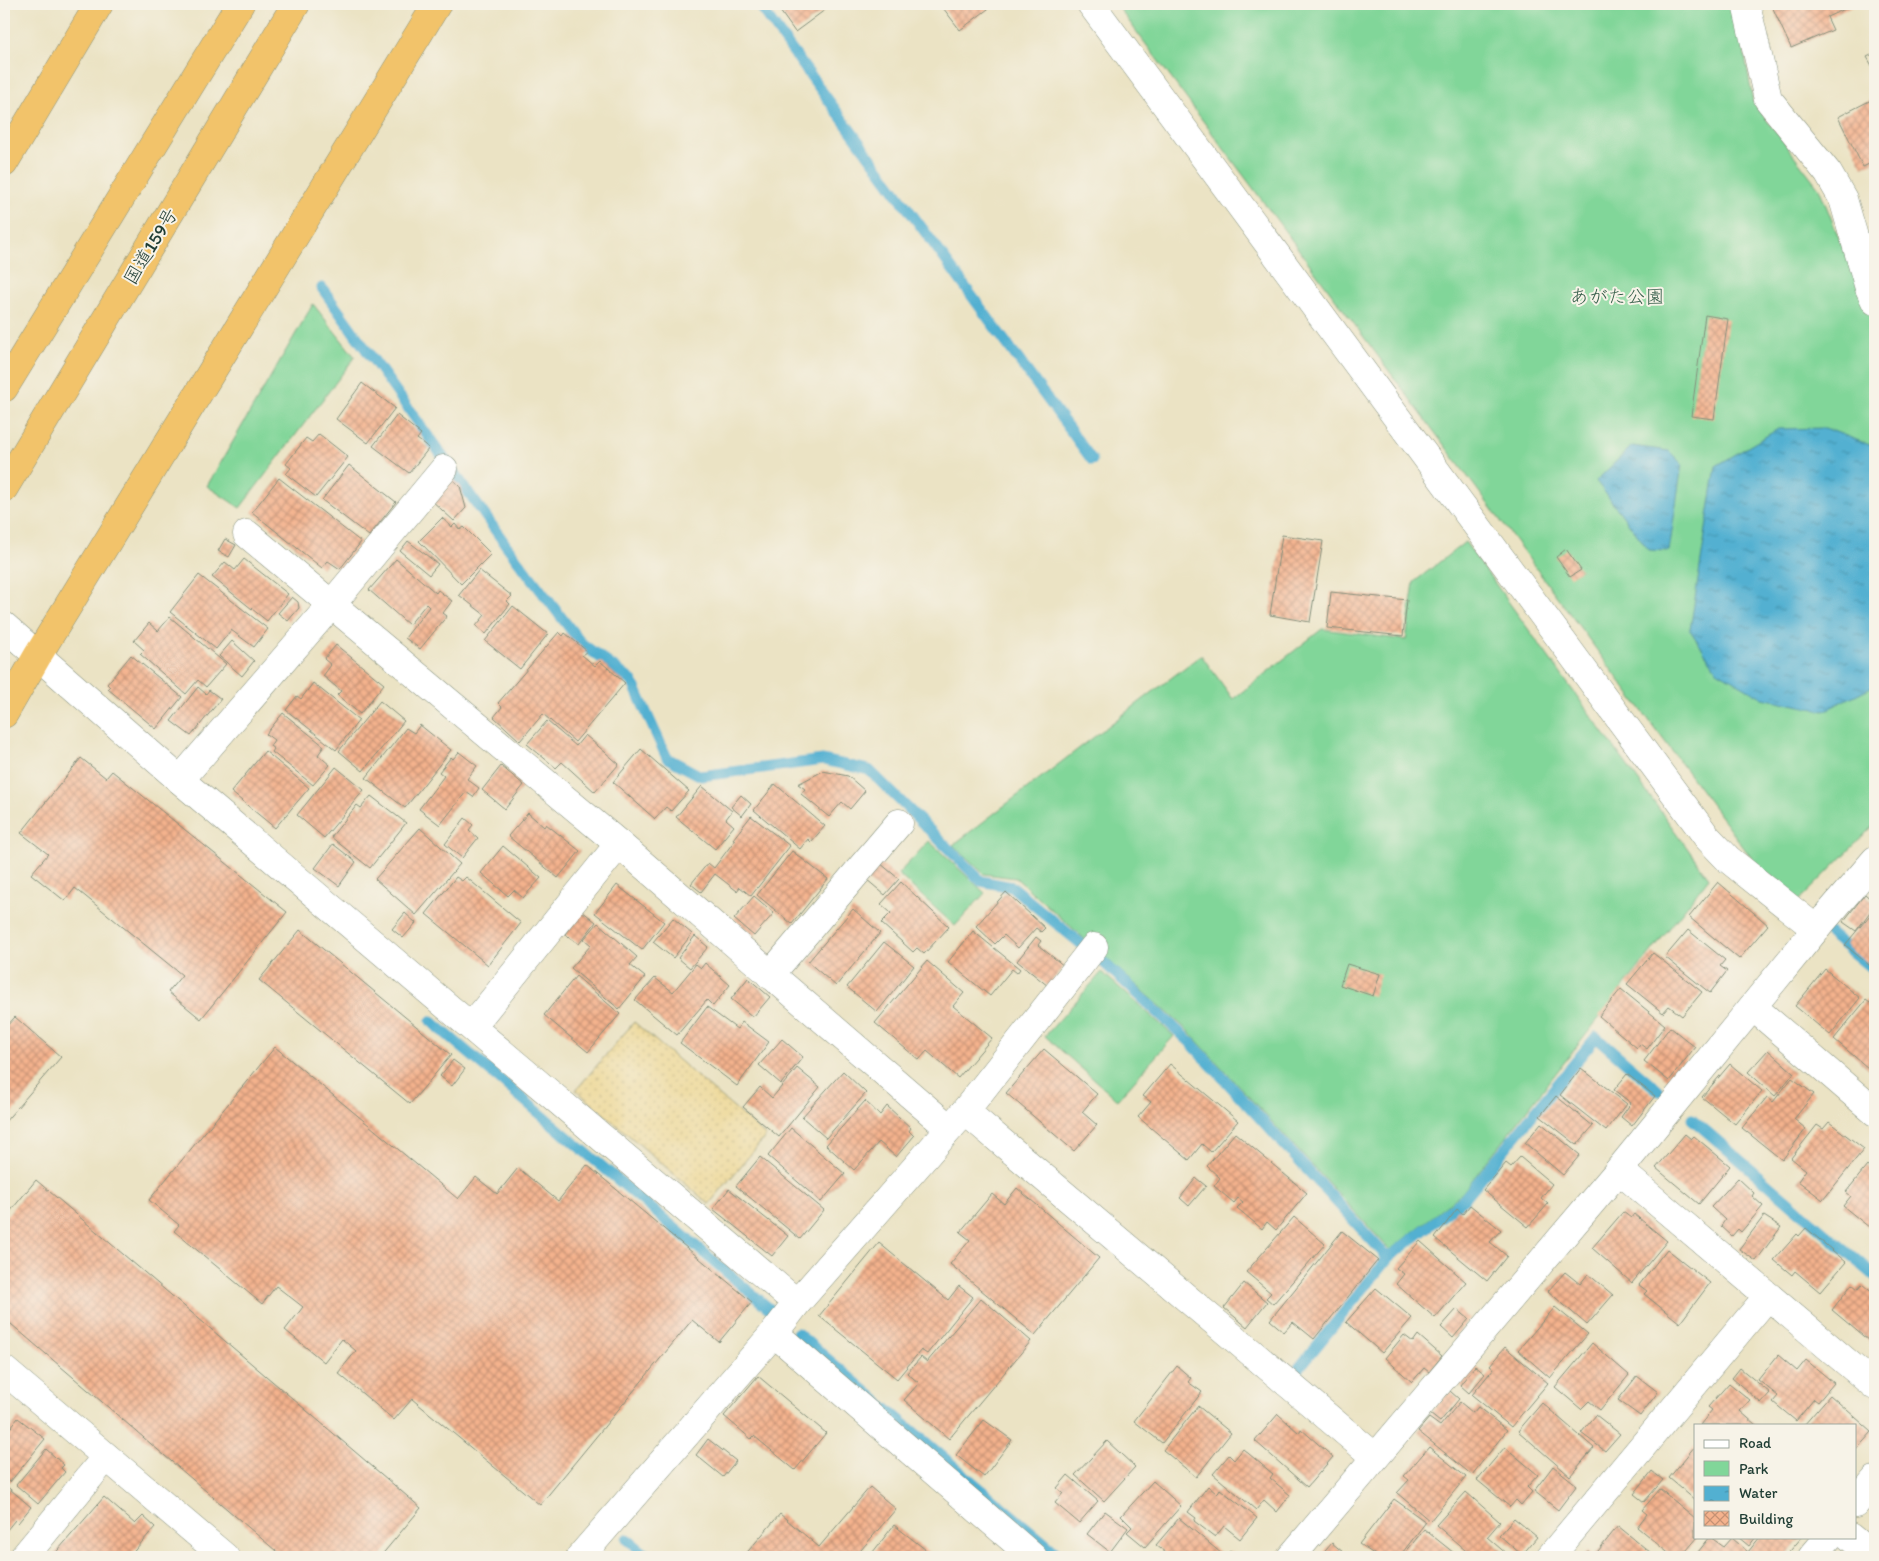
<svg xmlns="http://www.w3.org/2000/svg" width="1879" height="1561" font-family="Itim,'Klee One',sans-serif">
	<defs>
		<pattern id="sand-dots" width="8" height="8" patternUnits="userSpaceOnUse" patternTransform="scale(1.25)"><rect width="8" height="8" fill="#eeda9e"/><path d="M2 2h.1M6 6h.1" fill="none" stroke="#ccbc89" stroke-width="1.8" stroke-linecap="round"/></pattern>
		<pattern id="water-ripples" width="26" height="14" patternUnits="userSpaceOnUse" patternTransform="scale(1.25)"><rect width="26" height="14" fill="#52b0d1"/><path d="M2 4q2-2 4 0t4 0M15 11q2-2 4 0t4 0" fill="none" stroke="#4390aa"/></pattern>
		<pattern id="building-cross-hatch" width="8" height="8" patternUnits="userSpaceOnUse" patternTransform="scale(1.25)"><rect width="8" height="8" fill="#f4b28d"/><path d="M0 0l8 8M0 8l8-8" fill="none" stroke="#c59274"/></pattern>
	</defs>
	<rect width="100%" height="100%" fill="#f7f3e8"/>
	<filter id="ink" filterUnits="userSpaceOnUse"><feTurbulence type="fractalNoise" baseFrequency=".02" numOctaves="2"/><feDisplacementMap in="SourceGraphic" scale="10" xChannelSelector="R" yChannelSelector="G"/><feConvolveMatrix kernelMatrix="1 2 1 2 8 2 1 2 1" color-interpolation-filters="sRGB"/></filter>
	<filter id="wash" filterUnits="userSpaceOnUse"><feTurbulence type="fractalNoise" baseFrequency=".0096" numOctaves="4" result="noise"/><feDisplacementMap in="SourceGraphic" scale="20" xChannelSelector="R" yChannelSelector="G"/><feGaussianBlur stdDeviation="1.12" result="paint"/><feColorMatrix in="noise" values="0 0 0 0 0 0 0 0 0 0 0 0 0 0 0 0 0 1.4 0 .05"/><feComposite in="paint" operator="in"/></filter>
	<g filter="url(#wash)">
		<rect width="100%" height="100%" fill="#ebe3c4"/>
		<g fill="#81d699" stroke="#508a66">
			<polygon points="1116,4 1734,4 1737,10 1753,102 1819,188 1867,308 1875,323 1875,824 1799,901 1756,864"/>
			<polygon points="313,304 355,357 240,508 207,486"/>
			<polygon points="1465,542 1709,878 1462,1193 1390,1250 1188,1031 1016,878 984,874 953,845 1201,655 1233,699 1322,629 1406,640 1414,582"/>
			<polygon points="929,841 985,893 955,926 898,874"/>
			<polygon points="1102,972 1174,1036 1117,1100 1045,1036"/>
		</g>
		<polygon fill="url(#sand-dots)" stroke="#868c69" points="634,1022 766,1136 709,1204 576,1090"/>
		<g fill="url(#water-ripples)" stroke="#387682">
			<polygon points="1825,428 1875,447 1875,685 1824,711 1763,698 1717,671 1690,630 1716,466 1778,429"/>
			<polygon points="1632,446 1669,451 1682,464 1669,551 1649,550 1596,481"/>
		</g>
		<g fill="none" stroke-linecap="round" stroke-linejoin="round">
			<g stroke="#52b0d1" stroke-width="11">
				<polyline points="758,4 1092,460"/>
				<polyline points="322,288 506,545 581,643 632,681 667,758 701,776 823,760 869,770 981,881 1012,887 1103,962 1190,1042 1388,1258 1464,1199 1596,1037 1659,1091"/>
				<polyline points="1829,933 1875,971"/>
				<polyline points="431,1021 771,1310"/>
				<polyline points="1692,1119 1875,1276"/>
				<polyline points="797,1333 1061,1557"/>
				<polyline points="1299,1368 1388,1258"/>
				<polyline points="627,1539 649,1557"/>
			</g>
		</g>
		<g id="blocks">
			<g fill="url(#building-cross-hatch)">
				<polygon points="775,4 833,4 795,32"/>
				<polygon points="940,4 984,4 988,9 960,30"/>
				<polygon points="1771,4 1856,4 1827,17 1833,30 1791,48"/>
				<polygon points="1875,53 1875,71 1867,57"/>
				<polygon points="1875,98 1875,161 1863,167 1838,117"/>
				<polygon points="1705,315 1728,319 1714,419 1691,416"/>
				<polygon points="362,383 395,408 368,443 336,419"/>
				<polygon points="397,415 421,434 417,439 429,448 409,473 373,446"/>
				<polygon points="319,434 348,457 316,497 286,474 291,468 286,464 306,438 312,442"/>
				<polygon points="349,465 396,502 369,536 322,500"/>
				<polygon points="450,477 460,486 466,508 454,521 430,499"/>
				<polygon points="279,478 361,542 340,569 328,561 322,568 252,512"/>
				<polygon points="442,518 452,527 455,524 460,530 464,527 491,554 461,584 419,541"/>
				<polygon points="1282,535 1323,541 1310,622 1270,615"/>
				<polygon points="225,539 236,545 229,557 218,551"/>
				<polygon points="408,541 438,564 429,575 400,551"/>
				<polygon points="1566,549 1581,570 1570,577 1556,557"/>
				<polygon points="244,559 288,594 267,621 212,577 225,562 235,570"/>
				<polygon points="396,559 436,593 438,590 452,601 443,613 447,616 420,649 405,638 429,607 426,604 409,625 369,590"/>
				<polygon points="479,570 512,596 507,601 510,604 486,634 476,626 485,615 459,595"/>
				<polygon points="199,575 268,629 254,647 231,630 216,649 170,612"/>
				<polygon points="1331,592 1407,600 1403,636 1327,628"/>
				<polygon points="292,597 298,602 299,608 288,621 278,613"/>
				<polygon points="513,606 548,634 520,669 485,641"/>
				<polygon points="170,617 226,664 206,687 198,680 186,694 140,654 144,650 134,641 149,623 158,631"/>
				<polygon points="559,632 563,636 565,633 587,651 582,655 595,666 600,661 625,683 575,742 543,714 520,741 494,717 502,707 498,703"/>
				<polygon points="232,641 254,661 242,676 219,656"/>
				<polygon points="336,645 384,684 360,714 337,695 341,691 323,676 331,665 324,659"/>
				<polygon points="131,655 182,697 156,729 108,689 110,687 107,684"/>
				<polygon points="313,683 359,720 336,750 286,710 297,696 301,699"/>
				<polygon points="198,687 206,694 209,690 221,699 191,736 171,721"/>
				<polygon points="380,701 404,721 363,771 339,751"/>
				<polygon points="283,713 324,746 318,755 330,765 313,785 272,752 274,749 270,746 274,740 266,734"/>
				<polygon points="547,721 576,746 585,735 619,764 595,792 562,762 556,768 527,744"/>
				<polygon points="420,725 451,750 405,808 366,778 406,728 414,733"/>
				<polygon points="641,749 689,791 671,811 666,807 655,819 613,782"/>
				<polygon points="265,751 309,788 275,828 231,792"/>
				<polygon points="459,752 477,766 467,779 479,788 473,797 466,792 440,825 419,809 444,776 439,772 451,757 453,759"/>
				<polygon points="81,758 106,778 112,771 287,912 201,1019 168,992 182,975 75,888 65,901 31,874 48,854 21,833"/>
				<polygon points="501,766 524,785 505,809 482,790"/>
				<polygon points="336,767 364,790 324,838 297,815"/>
				<polygon points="823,771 848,776 865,791 850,809 842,802 829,817 801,794 805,789 798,784"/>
				<polygon points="775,784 825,826 811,842 808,839 800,849 754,810"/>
				<polygon points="702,786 732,811 726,819 734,826 715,849 676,817"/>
				<polygon points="741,795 751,804 742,816 731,807"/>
				<polygon points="371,796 406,823 370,868 331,837 357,805 361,808"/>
				<polygon points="528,813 544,827 546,824 580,851 558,878 508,836"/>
				<polygon points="751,816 790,846 751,896 740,887 737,891 715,874 701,892 691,884 708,863 714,868 735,840 733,839"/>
				<polygon points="465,818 473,825 469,830 478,838 462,858 445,844"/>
				<polygon points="420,828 460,864 416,915 375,879"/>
				<polygon points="333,844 356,862 339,886 315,868"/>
				<polygon points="503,846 541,878 523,898 514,890 508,896 481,873"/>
				<polygon points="792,851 828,879 792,924 757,895"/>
				<polygon points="880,863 899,879 885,895 866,879"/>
				<polygon points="456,877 462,881 466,877 521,923 488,965 426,914"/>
				<polygon points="901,882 949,927 924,954 917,948 913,952 881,923 891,913 881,904"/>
				<polygon points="1718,882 1768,925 1739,959 1689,917"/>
				<polygon points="617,885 664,922 642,950 595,913"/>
				<polygon points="1006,892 1045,928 1041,932 1036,928 1018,948 1004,935 995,944 976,926"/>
				<polygon points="1865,894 1875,903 1875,905 1856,931 1843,922"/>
				<polygon points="754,896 774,913 754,936 734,919"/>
				<polygon points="853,909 880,933 836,986 808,962"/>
				<polygon points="1875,909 1875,970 1845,945"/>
				<polygon points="582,911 596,922 579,944 565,934"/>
				<polygon points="405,913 416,923 403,938 392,929"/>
				<polygon points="673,918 692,934 673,958 653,942"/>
				<polygon points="598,923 637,957 630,965 645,977 619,1009 571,968 591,945 584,939"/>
				<polygon points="300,930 451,1055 410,1104 259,980"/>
				<polygon points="1688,930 1725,960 1720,966 1727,971 1710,993 1665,957"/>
				<polygon points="973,931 1020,969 1017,973 1012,969 990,996 948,962"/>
				<polygon points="695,936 708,947 690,968 678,958"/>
				<polygon points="1036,937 1041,941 1038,945 1064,966 1048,986 1017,961"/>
				<polygon points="884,942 914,966 877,1012 847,987"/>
				<polygon points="1653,953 1702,992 1682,1016 1669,1006 1663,1013 1627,984"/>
				<polygon points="927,961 964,993 953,1006 992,1038 958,1078 927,1051 919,1060 875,1023"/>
				<polygon points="705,963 730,985 713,1006 707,1000 677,1035 635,1000 655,978 673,992 696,964 701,968"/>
				<polygon points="1347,964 1380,974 1373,996 1340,985"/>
				<polygon points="1825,969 1860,998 1830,1035 1795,1006"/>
				<polygon points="576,976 620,1014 588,1052 544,1015"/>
				<polygon points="748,978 770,997 753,1017 731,999"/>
				<polygon points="1621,989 1665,1025 1647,1049 1640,1044 1637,1048 1599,1016"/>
				<polygon points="1874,999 1875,1000 1875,1074 1834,1039 1866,1000 1870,1003"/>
				<polygon points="707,1007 737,1029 742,1022 769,1042 737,1086 680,1043"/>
				<polygon points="15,1017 61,1057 4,1123 4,1029"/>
				<polygon points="1670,1027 1695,1047 1669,1081 1644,1061"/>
				<polygon points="782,1039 803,1057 781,1084 759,1065"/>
				<polygon points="275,1047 458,1199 476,1177 497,1194 518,1168 558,1201 587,1165 752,1302 719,1342 692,1320 540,1505 412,1399 394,1420 338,1373 356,1351 342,1339 324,1362 285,1330 303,1307 276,1286 262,1304 174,1231 179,1225 149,1200"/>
				<polygon points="1044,1049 1097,1094 1082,1112 1097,1125 1074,1151 1006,1093"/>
				<polygon points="1768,1050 1794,1073 1775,1096 1748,1072"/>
				<polygon points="453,1060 465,1069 452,1086 440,1076"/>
				<polygon points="1170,1064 1238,1121 1211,1152 1202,1144 1189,1160 1138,1117 1151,1102 1143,1096"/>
				<polygon points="1730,1064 1762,1091 1735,1124 1702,1097"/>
				<polygon points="797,1068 820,1087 779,1137 743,1107 760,1087 772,1098"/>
				<polygon points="1581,1068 1627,1104 1606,1131 1560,1095"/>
				<polygon points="843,1071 866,1093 826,1138 802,1117"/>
				<polygon points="1627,1074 1655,1096 1632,1126 1621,1117 1631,1103 1614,1090"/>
				<polygon points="1792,1078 1814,1094 1794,1119 1806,1129 1782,1160 1742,1128 1767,1097 1773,1102"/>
				<polygon points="1556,1096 1593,1126 1577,1145 1540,1116"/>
				<polygon points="865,1101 880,1115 887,1106 911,1128 909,1131 914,1136 896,1157 879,1142 854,1170 826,1145"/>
				<polygon points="1829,1122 1864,1149 1823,1200 1798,1181 1806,1170 1791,1158 1817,1125 1823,1129"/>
				<polygon points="1541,1123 1580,1155 1563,1175 1525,1143"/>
				<polygon points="791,1128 845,1174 821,1202 768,1156"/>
				<polygon points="1235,1133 1307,1193 1276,1230 1267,1222 1262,1229 1237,1208 1243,1202 1238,1198 1234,1203 1214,1186 1220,1178 1207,1166"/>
				<polygon points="1685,1134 1691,1139 1694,1136 1730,1166 1699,1204 1656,1168"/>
				<polygon points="760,1157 824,1210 800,1239 736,1186"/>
				<polygon points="1520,1157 1552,1184 1541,1198 1548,1204 1528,1227 1483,1190 1506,1163 1511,1167"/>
				<polygon points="1867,1166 1875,1173 1875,1232 1843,1206 1851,1196 1846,1192"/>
				<polygon points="1196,1178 1206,1186 1189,1206 1180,1198"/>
				<polygon points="1738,1178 1754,1193 1752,1196 1763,1206 1741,1232 1738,1229 1732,1236 1721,1226 1725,1220 1711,1207"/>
				<polygon points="36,1180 421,1508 380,1557 283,1557 4,1318 4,1219"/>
				<polygon points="1017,1188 1099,1258 1035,1335 950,1264 970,1240 960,1232 992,1194 1004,1204"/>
				<polygon points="729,1189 788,1236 772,1256 713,1209"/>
				<polygon points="1470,1205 1501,1230 1490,1242 1507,1256 1487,1281 1435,1238 1457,1209 1463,1214"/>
				<polygon points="1623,1212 1631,1218 1634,1214 1667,1241 1632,1283 1592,1248"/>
				<polygon points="1764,1216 1781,1227 1756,1261 1739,1249"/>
				<polygon points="1294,1217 1325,1244 1273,1304 1266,1298 1271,1293 1246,1272"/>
				<polygon points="1806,1228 1846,1262 1820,1292 1795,1271 1792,1275 1774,1260 1797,1234 1799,1236"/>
				<polygon points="1342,1231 1378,1260 1314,1339 1293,1322 1284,1332 1270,1320"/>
				<polygon points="1420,1241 1466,1282 1435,1318 1396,1284 1404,1274 1396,1268"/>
				<polygon points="879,1243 948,1300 959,1286 973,1297 927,1354 921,1350 897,1379 819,1316"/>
				<polygon points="1667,1249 1710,1283 1680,1323 1644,1294 1647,1291 1639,1285"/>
				<polygon points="1565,1272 1580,1284 1588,1274 1613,1295 1587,1325 1548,1291"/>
				<polygon points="1244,1283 1267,1302 1247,1327 1224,1308"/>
				<polygon points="1852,1284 1858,1289 1862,1284 1875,1295 1875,1346 1832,1310"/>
				<polygon points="1376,1288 1412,1318 1382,1353 1346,1322"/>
				<polygon points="981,1298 1031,1341 949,1439 904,1400 919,1383 907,1373 921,1357 927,1362"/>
				<polygon points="1555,1307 1588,1334 1550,1378 1518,1350"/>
				<polygon points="1457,1309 1469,1319 1453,1338 1441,1327"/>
				<polygon points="1404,1335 1413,1342 1418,1335 1442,1356 1429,1372 1424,1368 1412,1382 1385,1358"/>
				<polygon points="1592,1343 1629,1375 1600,1410 1589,1401 1581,1409 1555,1387"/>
				<polygon points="1505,1347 1548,1383 1511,1427 1472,1395 1494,1368 1490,1365"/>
				<polygon points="1778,1355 1797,1371 1806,1360 1834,1383 1818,1402 1814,1399 1796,1421 1773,1402 1778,1396 1758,1380"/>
				<polygon points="1177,1366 1191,1378 1188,1382 1202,1392 1162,1443 1134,1421"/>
				<polygon points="1475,1366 1485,1374 1469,1393 1460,1385"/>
				<polygon points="1740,1368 1770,1393 1761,1403 1732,1378"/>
				<polygon points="758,1376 826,1433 795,1470 754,1436 751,1439 724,1416"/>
				<polygon points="1637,1376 1658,1392 1640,1416 1618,1400"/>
				<polygon points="1729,1383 1750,1400 1740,1411 1756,1425 1700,1425 1712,1410 1708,1407"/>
				<polygon points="1450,1391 1459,1399 1440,1422 1430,1414"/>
				<polygon points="1830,1395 1872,1432 1855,1451 1855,1425 1804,1425"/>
				<polygon points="1460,1402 1473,1413 1478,1407 1507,1430 1472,1475 1418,1431 1429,1418 1440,1426"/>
				<polygon points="1542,1403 1594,1448 1570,1476 1518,1431"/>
				<polygon points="1198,1406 1231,1433 1196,1477 1163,1450"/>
				<polygon points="1278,1414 1299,1433 1301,1429 1333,1457 1307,1487 1255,1441"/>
				<polygon points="1596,1415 1620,1434 1605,1451 1581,1433"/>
				<polygon points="18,1418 45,1439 10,1482 4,1477 4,1436"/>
				<polygon points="984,1420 1012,1440 984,1477 956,1455"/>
				<polygon points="708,1439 736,1461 723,1477 696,1455"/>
				<polygon points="1107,1441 1135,1467 1104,1501 1075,1475"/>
				<polygon points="1695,1446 1695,1500 1669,1478"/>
				<polygon points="1429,1447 1466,1477 1430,1521 1397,1493 1409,1480 1404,1476"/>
				<polygon points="1505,1447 1538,1475 1527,1487 1532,1492 1521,1505 1516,1500 1510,1507 1477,1480"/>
				<polygon points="46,1449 64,1465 61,1468 65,1472 38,1504 16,1485"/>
				<polygon points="1243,1449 1273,1474 1270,1478 1290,1495 1277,1512 1264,1500 1256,1510 1213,1474 1229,1455 1234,1460"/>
				<polygon points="1553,1466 1577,1485 1558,1510 1534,1491"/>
				<polygon points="1652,1471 1663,1480 1644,1502 1634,1494"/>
				<polygon points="1068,1475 1098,1501 1079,1523 1055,1503 1063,1493 1057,1488"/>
				<polygon points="1153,1481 1181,1506 1145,1547 1127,1532 1132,1527 1121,1516"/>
				<polygon points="4,1484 31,1507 18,1523 15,1520 6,1531 4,1529"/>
				<polygon points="1208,1486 1217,1494 1220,1489 1257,1518 1240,1539 1224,1526 1215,1537 1194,1521 1196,1518 1188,1512"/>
				<polygon points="870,1487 896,1509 855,1557 743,1557 780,1514 819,1547"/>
				<polygon points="1660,1489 1695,1518 1695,1537 1698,1537 1681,1557 1673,1557 1637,1527 1647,1514 1642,1510"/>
				<polygon points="1466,1492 1500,1522 1487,1537 1508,1555 1506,1557 1473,1557 1436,1525"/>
				<polygon points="104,1497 135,1524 143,1516 155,1527 129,1557 52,1557"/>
				<polygon points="1394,1499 1426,1522 1399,1557 1378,1557 1359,1544"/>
				<polygon points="1105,1511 1128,1528 1110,1552 1087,1534"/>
				<polygon points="1179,1518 1222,1554 1219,1557 1171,1557 1156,1545"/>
				<polygon points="1514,1518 1537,1537 1522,1555 1499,1535"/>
				<polygon points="894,1525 935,1557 869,1557"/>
				<polygon points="1618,1526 1656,1557 1582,1557 1588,1551 1594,1556"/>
				<polygon points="1424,1529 1459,1557 1402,1557"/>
				<polygon points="1710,1537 1724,1547 1732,1538 1748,1552 1760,1537 1802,1537 1785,1557 1694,1557"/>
				<polygon points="1738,1537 1756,1537 1749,1546"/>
				<polygon points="1332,1543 1349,1557 1320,1557"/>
				<polygon points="1230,1551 1237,1557 1224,1557"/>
			</g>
		</g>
	</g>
	<g filter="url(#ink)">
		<use href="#blocks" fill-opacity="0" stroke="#85907c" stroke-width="1"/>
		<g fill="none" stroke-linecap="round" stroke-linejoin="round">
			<g stroke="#85907c" stroke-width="29">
				<g id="minor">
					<polyline points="1091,4 1707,837 1728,859 1816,929"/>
					<polyline points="1746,4 1768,99 1828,173 1843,199 1869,288 1875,301"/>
					<polyline points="247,534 619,844 949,1128"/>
					<polyline points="4,626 180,780 797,1303"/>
					<polyline points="180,780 331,605 444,469"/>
					<polyline points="770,975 899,823"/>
					<polyline points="1753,1007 1875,1112"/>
					<polyline points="472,1026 619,844"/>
					<polyline points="965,1111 1375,1457"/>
					<polyline points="1619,1170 1875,1386"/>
					<polyline points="774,1333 1033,1557"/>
					<polyline points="4,1370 225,1557"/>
					<polyline points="1855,1504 1875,1480"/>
					<polyline points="1850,1537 1874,1557"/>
					<polyline points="24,1557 106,1457"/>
					<polyline points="580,1557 774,1333 797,1303 965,1111 1094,947"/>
					<polyline points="1291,1557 1619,1170 1816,929 1875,860"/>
					<polyline points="1550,1557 1768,1296"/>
					<polyline points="1812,1557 1829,1537"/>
				</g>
			</g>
			<g stroke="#85907c" stroke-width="29">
				<g id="highway">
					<polyline points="4,163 99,4"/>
					<polyline points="4,388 240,4"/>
					<polyline points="4,488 296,4"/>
					<polyline points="4,714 38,655 437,4"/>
				</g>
			</g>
			<use href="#minor" stroke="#fff" stroke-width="28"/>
			<use href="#highway" stroke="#f2c36a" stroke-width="28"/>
		</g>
	</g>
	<g text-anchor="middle" stroke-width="4" stroke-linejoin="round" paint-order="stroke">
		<g font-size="19" fill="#1f3d34" stroke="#f7f3e8">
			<text transform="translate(150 246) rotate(-59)" y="7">国道159号</text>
		</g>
		<g font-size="19" fill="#335c48" stroke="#f7f3e8">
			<text x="1617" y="303">あがた公園</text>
		</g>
	</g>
	<rect width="1879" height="1561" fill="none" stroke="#f7f3e8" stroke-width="20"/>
	<rect x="1694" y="1424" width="162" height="115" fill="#f7f3e8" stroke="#a1aaa0"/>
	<rect x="1704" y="1440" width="25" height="8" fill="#ffffff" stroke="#a1aaa0"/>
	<text x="1739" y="1448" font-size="15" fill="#1f3d34">Road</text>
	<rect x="1704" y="1461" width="25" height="15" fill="#81d699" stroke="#a1aaa0"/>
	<text x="1739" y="1474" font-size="15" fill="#1f3d34">Park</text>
	<rect x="1704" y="1486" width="25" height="15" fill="url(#water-ripples)" stroke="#a1aaa0"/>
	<text x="1739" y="1498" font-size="15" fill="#1f3d34">Water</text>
	<rect x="1704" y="1511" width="25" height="15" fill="url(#building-cross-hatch)" stroke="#a1aaa0"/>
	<text x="1739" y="1524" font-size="15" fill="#1f3d34">Building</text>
</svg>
